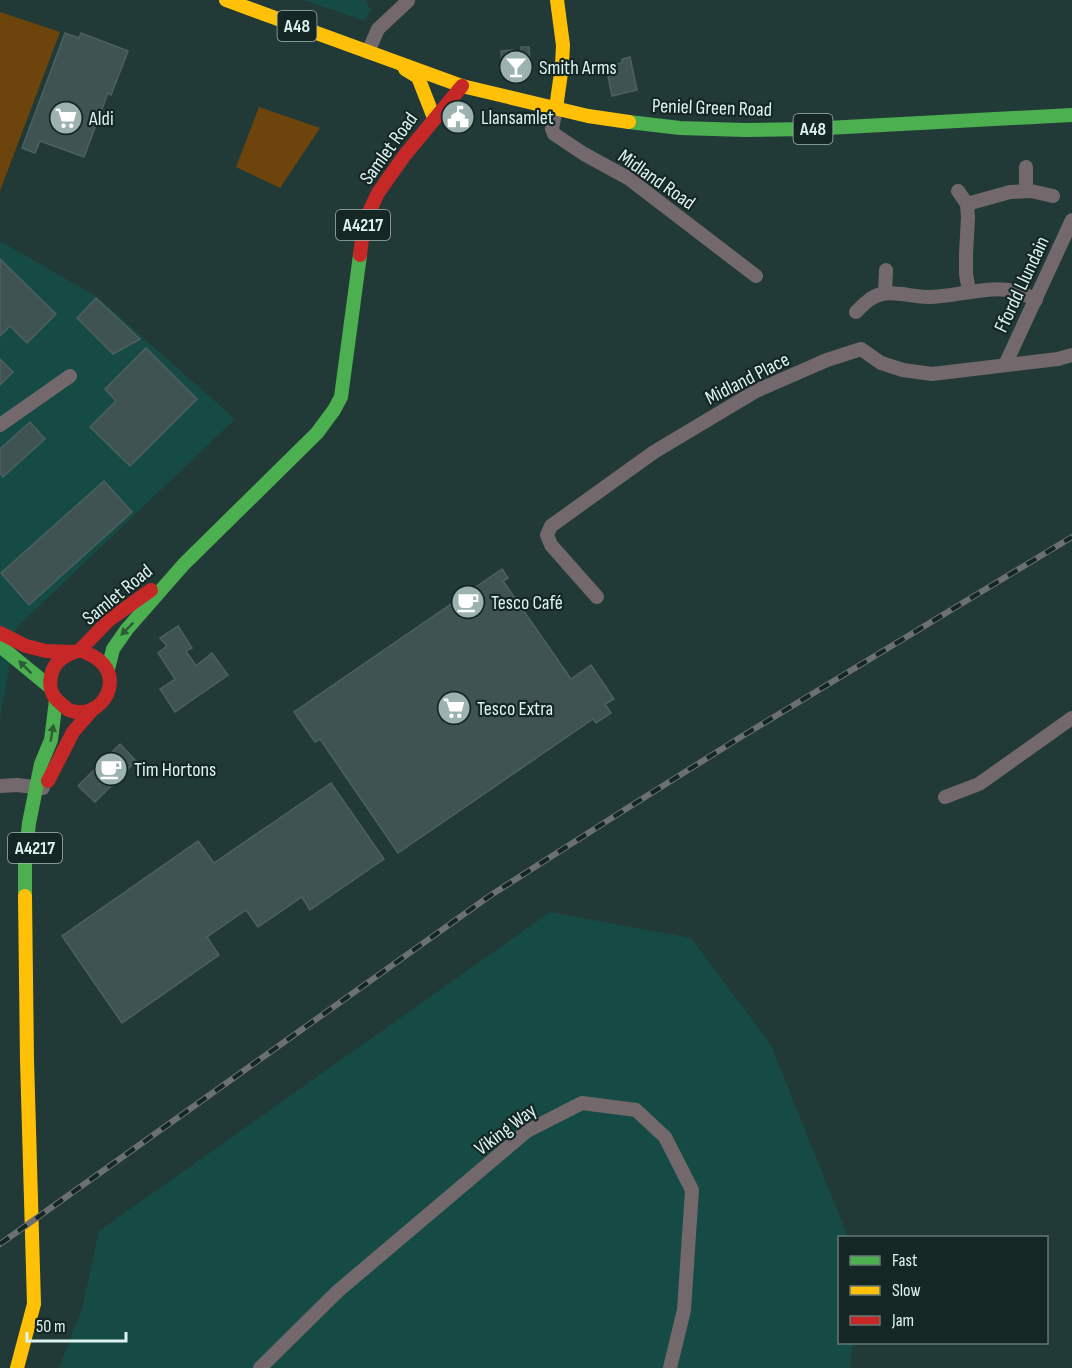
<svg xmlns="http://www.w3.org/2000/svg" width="1072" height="1368" font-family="'Sofia Sans Condensed',sans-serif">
	<rect width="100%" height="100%" fill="#223a37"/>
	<g fill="#164b45">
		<polygon points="304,0 365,0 371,10 365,21"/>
		<polygon points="0,241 96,296 235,419 16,628 0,718"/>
		<polygon points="550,912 691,938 771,1045 848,1237 840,1238 840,1342 853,1343 850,1368 59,1368 82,1309 99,1231"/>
	</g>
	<g fill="#6d440c">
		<polygon points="0,12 60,32 0,191"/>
		<polygon points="259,107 320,128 280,188 236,167"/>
	</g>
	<g fill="#3f5352" stroke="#4c6060" stroke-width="1.5">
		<polygon points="65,33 79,38 81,33 128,51 111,95 108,93 84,157 40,141 35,153 22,148"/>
		<polygon points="521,47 529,47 531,75 502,76 501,51 513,50 514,59 521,58"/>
		<polygon points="630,57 637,90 612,96 606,66 622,63 622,59"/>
		<polygon points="0,259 56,314 27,343 10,326 0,336"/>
		<polygon points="96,298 140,339 113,354 77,318"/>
		<polygon points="146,348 197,399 130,466 90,427 116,401 105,389"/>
		<polygon points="0,359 13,372 0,385"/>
		<polygon points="30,422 45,439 3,477 0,473 0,449"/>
		<polygon points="104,481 132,512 29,605 1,573"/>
		<polygon points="502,569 508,578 503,581 571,679 591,665 614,699 605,704 611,713 596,723 593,719 398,853 320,739 315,742 294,712"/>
		<polygon points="178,626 192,648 186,651 196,666 212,653 228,675 175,712 160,689 175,679 158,653 167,646 160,638"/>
		<polygon points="120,744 136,761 95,802 78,786"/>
		<polygon points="331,783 384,859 310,910 302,897 258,927 246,910 207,937 219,955 122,1023 62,936 198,841 214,863"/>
	</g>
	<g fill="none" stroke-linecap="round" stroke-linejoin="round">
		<g stroke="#73686b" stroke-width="14">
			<polyline points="368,52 378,29 408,1 408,0"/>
			<polyline points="556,108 552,129 554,134 584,154 628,178 756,276"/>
			<polyline points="958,191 967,204 968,218 966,254 966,274 969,291"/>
			<polyline points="1026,191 1026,167"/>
			<polyline points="967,204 1010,192 1031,191 1053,196"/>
			<polyline points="885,293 886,270"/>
			<path d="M856,312C863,305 871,296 882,294C897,291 913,297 928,297C957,297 985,285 1015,291C1022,292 1029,297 1036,300"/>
			<polyline points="1005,365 1072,220"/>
			<polyline points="0,425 70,376"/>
			<polyline points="597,597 551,545 547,535 551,526 654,452 756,391 827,360 861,349 881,363 903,370 932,374 1058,359 1072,355"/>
			<polyline points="0,786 17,785 43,788"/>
			<polyline points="945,797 979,784 1072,718"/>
			<polyline points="260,1368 338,1291 527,1131 582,1103 636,1110 665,1137 692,1190 684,1310 670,1368"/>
		</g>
		<g stroke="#4caf50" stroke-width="14">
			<polyline points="629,122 680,128 745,130 808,129 1072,115"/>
			<polyline points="0,646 50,687"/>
			<polyline points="108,669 113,649 127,629 184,564 317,433 334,410 341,397 360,255"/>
			<polyline points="25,896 25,860 29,823 41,764 51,740 56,700"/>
		</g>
		<g stroke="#ffc107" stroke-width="14">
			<polyline points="226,0 462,86 588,116 629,122"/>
			<polyline points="405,69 418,77 434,118"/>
			<polyline points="556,108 562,66 563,45 557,0"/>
			<polyline points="17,1368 34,1304 27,1060 25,896"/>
		</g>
		<g stroke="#c62828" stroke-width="14">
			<polyline points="360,255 364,223 378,193 404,156 462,86"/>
			<polyline points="0,633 26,646 46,651 73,652"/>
			<path d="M80,650C86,653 95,656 100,661C125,683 98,722 69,710C65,708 62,704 58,701C51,695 49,685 51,676C54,660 66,655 80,650Z"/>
			<polyline points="80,650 109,620 151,590"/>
			<polyline points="48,781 73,732 93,709"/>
		</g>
		<g stroke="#6d7070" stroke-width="6">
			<polyline id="rail" points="0,1244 491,895 618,814 744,735 1072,537"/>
		</g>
		<use href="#rail" stroke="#152724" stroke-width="4" stroke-dasharray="11" stroke-linecap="butt"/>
	</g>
	<defs><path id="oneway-solid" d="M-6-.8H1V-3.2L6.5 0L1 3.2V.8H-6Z" transform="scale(1.5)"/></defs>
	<g fill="#2b5d36">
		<use href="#oneway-solid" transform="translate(127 629) rotate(135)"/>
		<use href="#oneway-solid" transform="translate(25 667) rotate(-135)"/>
		<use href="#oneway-solid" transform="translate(52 733) rotate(-80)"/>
	</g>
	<defs>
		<g id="bar-disc" transform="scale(1.725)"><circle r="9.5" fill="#9bb2af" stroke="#152724"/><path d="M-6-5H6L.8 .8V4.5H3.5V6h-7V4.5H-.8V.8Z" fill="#fff"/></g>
		<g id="civic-disc" transform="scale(1.725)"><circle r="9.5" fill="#9bb2af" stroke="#152724"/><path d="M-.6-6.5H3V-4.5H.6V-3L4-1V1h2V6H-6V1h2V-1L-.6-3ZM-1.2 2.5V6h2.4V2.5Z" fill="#fff"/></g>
		<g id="supermarket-disc" transform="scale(1.725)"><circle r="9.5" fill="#9bb2af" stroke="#152724"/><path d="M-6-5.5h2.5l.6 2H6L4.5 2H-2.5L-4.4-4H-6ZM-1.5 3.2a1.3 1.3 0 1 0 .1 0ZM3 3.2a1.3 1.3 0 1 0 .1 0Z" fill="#fff"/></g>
		<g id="cafe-disc" transform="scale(1.725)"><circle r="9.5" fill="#9bb2af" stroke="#152724"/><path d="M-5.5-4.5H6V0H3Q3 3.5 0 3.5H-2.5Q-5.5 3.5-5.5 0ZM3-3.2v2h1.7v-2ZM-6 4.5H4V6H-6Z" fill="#fff"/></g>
	</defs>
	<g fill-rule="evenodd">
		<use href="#bar-disc" x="516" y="67"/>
		<use href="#civic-disc" x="458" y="117"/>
		<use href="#supermarket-disc" x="66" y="118"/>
		<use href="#cafe-disc" x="468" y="602"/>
		<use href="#supermarket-disc" x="454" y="708"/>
		<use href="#cafe-disc" x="111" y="769"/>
	</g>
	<g text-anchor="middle" stroke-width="4.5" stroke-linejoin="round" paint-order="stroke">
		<g fill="#152724" stroke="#a0b6b2" stroke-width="1.5">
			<rect x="277.5" y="11" width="39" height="30" rx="4.5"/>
			<rect x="793.5" y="114" width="39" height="30" rx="4.5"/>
			<rect x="336" y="210" width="54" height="30" rx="4.5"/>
			<rect x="8" y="833" width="54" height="30" rx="4.5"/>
		</g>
		<g font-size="18" font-weight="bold" fill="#dcf3ef">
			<text x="297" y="32">A48</text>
			<text x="813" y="135">A48</text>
			<text x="363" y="231">A4217</text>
			<text x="35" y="854">A4217</text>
		</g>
		<g font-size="20" fill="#dcf3ef" stroke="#152724" text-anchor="start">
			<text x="539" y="74">Smith Arms</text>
			<text x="481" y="124">Llansamlet</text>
			<text x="89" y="125">Aldi</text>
			<text x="491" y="609">Tesco Café</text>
			<text x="477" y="715">Tesco Extra</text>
			<text x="134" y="776">Tim Hortons</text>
		</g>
		<g font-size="20" fill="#dcf3ef" stroke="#152724">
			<text transform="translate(712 107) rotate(2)" y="7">Peniel Green Road</text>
			<text transform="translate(388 148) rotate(-54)" y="7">Samlet Road</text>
			<text transform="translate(657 179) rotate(35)" y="7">Midland Road</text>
			<text transform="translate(1021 284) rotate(-65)" y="7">Ffordd Llundain</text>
			<text transform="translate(747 378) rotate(-27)" y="7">Midland Place</text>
			<text transform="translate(117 594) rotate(-39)" y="7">Samlet Road</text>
			<text transform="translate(505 1129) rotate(-37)" y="7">Viking Way</text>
		</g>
	</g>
	<rect x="838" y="1236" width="210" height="108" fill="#152724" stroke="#657975" stroke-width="1.5"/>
	<rect x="850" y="1256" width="30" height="9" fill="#4caf50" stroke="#657975" stroke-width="1.5"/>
	<text x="892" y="1266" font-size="18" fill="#dcf3ef">Fast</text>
	<rect x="850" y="1286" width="30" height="9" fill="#ffc107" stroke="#657975" stroke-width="1.5"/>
	<text x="892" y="1296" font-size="18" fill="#dcf3ef">Slow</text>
	<rect x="850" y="1316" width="30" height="9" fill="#c62828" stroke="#657975" stroke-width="1.5"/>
	<text x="892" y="1326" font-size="18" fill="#dcf3ef">Jam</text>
	<path d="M27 1332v9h99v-9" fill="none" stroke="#dcf3ef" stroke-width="3"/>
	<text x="36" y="1332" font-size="18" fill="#dcf3ef" stroke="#152724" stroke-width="4.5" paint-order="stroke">50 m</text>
</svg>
